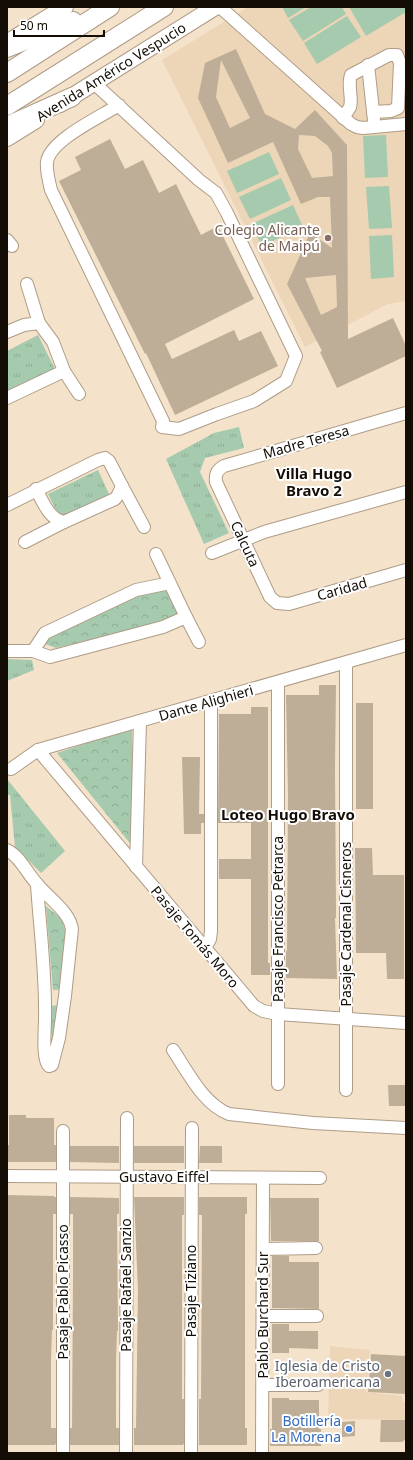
<svg xmlns="http://www.w3.org/2000/svg" width="413" height="1460" font-family="'Noto Sans',sans-serif">
	<defs>
		<pattern id="grass-tufts" width="24" height="20" patternUnits="userSpaceOnUse"><rect width="24" height="20" fill="#a5caae"/><path d="M3 7l-1-3M5 7V3M7 7l1-3M15 17l-1-3M17 17v-4M19 17l1-3" fill="none" stroke="#8dac94"/></pattern>
		<pattern id="park-crowns" width="20" height="18" patternUnits="userSpaceOnUse"><rect width="20" height="18" fill="#a5caae"/><path d="M2 6a3 3 0 1 1 6 0M12 15a3 3 0 1 1 6 0" fill="none" stroke="#8dac94"/></pattern>
	</defs>
	<rect width="100%" height="100%" fill="#f5e2cb"/>
	<g fill="#edd5b7">
		<polygon points="248,7 406,7 406,301 388,304 305,347 162,60"/>
		<polygon points="330,1346 370,1350 366,1392 402,1396 403,1402 406,1403 406,1420 328,1419"/>
	</g>
	<g fill="url(#grass-tufts)">
		<polygon points="38,335 55,369 7,393 7,351"/>
		<polygon points="239,427 244,448 205,458 200,472 229,533 204,544 166,459 214,433"/>
		<polygon points="98,470 109,494 60,518 48,494"/>
		<polygon points="7,659 32,660 34,670 7,681"/>
		<polygon points="7,779 65,851 41,873 15,847 10,795 7,795"/>
	</g>
	<g fill="url(#park-crowns)">
		<polygon points="167,589 178,613 162,622 56,648 45,644 50,635 136,595"/>
		<polygon points="132,728 133,847 57,753"/>
		<polygon points="46,906 61,918 66,933 66,989 53,990"/>
		<polygon points="60,1005 56,1040 52,1040 49,1006"/>
	</g>
	<g fill="#a5caae">
		<polygon points="282,7 306,7 288,18"/>
		<polygon points="311,7 342,7 346,14 303,41 289,20"/>
		<polygon points="349,7 405,7 406,12 366,36"/>
		<polygon points="347,16 361,37 317,64 304,43"/>
		<polygon points="386,135 388,177 365,178 363,136"/>
		<polygon points="269,152 279,174 237,193 227,171"/>
		<polygon points="281,178 291,200 250,219 239,197"/>
		<polygon points="389,186 392,228 369,229 366,187"/>
		<polygon points="293,205 303,227 262,246 251,224"/>
		<polygon points="392,235 394,277 371,279 369,236"/>
	</g>
	<g fill="#bfae97" fill-rule="evenodd">
		<path d="M236,49L265,114L295,129L315,110L347,145L348,339L393,318L406,346V356L337,388L320,352L322,351L287,284L310,233L332,248L330,197H318L301,204L273,142L228,163L198,98L205,63ZM221,60L250,118L230,128L216,97ZM299,135L315,136L328,146L332,153L333,176L312,178L298,149ZM336,275L337,307L321,315L305,278Z"/>
		<polygon points="110,139 125,169 143,160 159,193 176,184 201,235 218,226 254,299 165,344 172,359 234,330 239,341 261,331 278,366 175,415 146,353 145,354 59,181 81,170 75,157"/>
		<polygon points="319,685 336,685 335,769 336,908 336,918 335,918 337,979 286,978 286,951 287,951 288,794 286,695 319,695"/>
		<rect x="356" y="703" width="17" height="106"/>
		<polygon points="251,707 268,707 268,963 270,963 270,975 251,975 251,879 219,879 219,859 251,859 251,823 218,823 219,714 251,714"/>
		<polygon points="182,757 200,757 199,814 204,814 204,823 201,823 201,834 184,834"/>
		<polygon points="355,848 372,848 373,875 404,875 404,979 387,979 386,953 356,953"/>
		<polygon points="388,1085 406,1085 406,1106 389,1106"/>
		<polygon points="9,1115 26,1115 26,1118 54,1118 54,1145 56,1145 56,1162 7,1162 7,1145 9,1145"/>
		<polygon points="70,1146 119,1146 119,1163 70,1162"/>
		<rect x="134" y="1146" width="50" height="17"/>
		<polygon points="200,1146 222,1146 222,1163 199,1163"/>
		<polygon points="7,1195 54,1196 54,1197 56,1197 56,1214 53,1214 53,1330 52,1330 51,1361 51,1428 56,1428 56,1444 54,1445 7,1445 8,1243"/>
		<polygon points="70,1197 119,1198 119,1214 117,1214 118,1331 117,1331 116,1361 116,1428 119,1428 119,1445 70,1445 70,1428 72,1428 73,1279 73,1214 70,1214"/>
		<polygon points="134,1197 184,1197 184,1215 182,1215 182,1399 184,1399 184,1444 182,1445 134,1445 134,1428 136,1428 138,1290"/>
		<polygon points="199,1197 247,1197 247,1214 245,1214 245,1428 247,1428 247,1445 199,1445 199,1399 201,1399 202,1215 199,1215"/>
		<polygon points="270,1198 319,1198 319,1241 271,1241"/>
		<polygon points="272,1256 289,1256 289,1262 319,1262 319,1309 272,1308"/>
		<polygon points="272,1324 289,1324 289,1331 318,1331 318,1349 289,1348 289,1353 272,1353"/>
		<polygon points="371,1354 406,1356 406,1394 368,1392"/>
		<polygon points="272,1398 289,1398 289,1400 319,1400 319,1429 321,1429 321,1446 270,1446 270,1429 272,1429"/>
		<polygon points="381,1420 406,1420 406,1439 402,1442 380,1442"/>
		<polygon points="355,1421 355,1436 342,1437 342,1422"/>
	</g>
	<g fill="none" stroke-linecap="round" stroke-linejoin="round">
		<g stroke="#ae9c86" stroke-width="14">
			<g id="minor">
				<polyline points="220,7 351,124 357,127 363,128 406,124"/>
				<polyline points="368,65 374,120"/>
				<path d="M94,83L199,180L216,193L227,213L296,356L286,381L254,401L217,414L179,429L162,427L163,421L51,190C49,182 46,170 47,162C50,140 100,117 119,105"/>
				<path d="M343,118C345,114 348,111 350,107C353,97 347,86 351,75L389,55H397L400,63L398,108L391,111L373,112"/>
				<polyline points="7,240 12,246"/>
				<polyline points="27,284 39,323"/>
				<polyline points="7,332 24,325 39,323 53,342 64,371 7,398"/>
				<polyline points="64,371 79,394"/>
				<path d="M406,413L224,466C217,470 215,474 216,482L270,597L277,603L289,604L406,570"/>
				<polyline points="122,486 144,527"/>
				<path d="M7,505L98,460L105,458L109,461L122,486L118,495L115,499L64,522C49,519 43,502 36,489"/>
				<polyline points="25,542 64,522"/>
				<polyline points="212,553 264,532 406,492"/>
				<polyline points="156,554 186,617 163,627 50,657 33,651 45,633 136,590 170,583"/>
				<polyline points="186,617 199,642"/>
				<polyline points="7,651 33,651"/>
				<polyline points="38,750 254,1006 263,1011 278,1014 406,1023"/>
				<polyline points="11,769 38,750 406,645"/>
				<path d="M7,850C21,857 27,874 38,885C47,896 59,904 66,915C69,919 71,924 72,929L65,996L59,1038L52,1065L49,1066C42,1061 45,1028 45,1019C46,974 40,929 37,885"/>
				<polyline points="136,867 140,721"/>
				<polyline points="205,948 210,939 211,931 211,701"/>
				<path d="M173,1050C188,1072 203,1104 229,1114L313,1123L406,1128"/>
				<polyline points="278,1084 278,682"/>
				<polyline points="346,1090 346,663"/>
				<polyline points="63,1131 63,1453"/>
				<polyline points="7,1176 320,1178"/>
				<polyline points="263,1249 316,1248"/>
				<polyline points="263,1316 317,1316"/>
				<polyline points="263,1385 318,1385"/>
				<polyline points="126,1453 127,1118"/>
				<polyline points="191,1453 192,1128"/>
				<polyline points="262,1453 263,1178"/>
			</g>
		</g>
		<g stroke="#ae9c86" stroke-width="18">
			<g id="major">
				<polyline points="10,41 65,7"/>
				<polyline points="60,104 215,7"/>
				<polyline points="7,138 36,120"/>
			</g>
		</g>
		<g stroke="#ae9c86" stroke-width="20">
			<g id="highway">
				<polyline points="7,48 73,21"/>
				<polyline points="7,73 110,7"/>
				<polyline points="7,106 164,7"/>
				<polyline points="7,126 72,97"/>
			</g>
		</g>
		<use href="#minor" stroke="#fff" stroke-width="12"/>
		<use href="#major" stroke="#fff" stroke-width="16"/>
		<use href="#highway" stroke="#fff" stroke-width="18"/>
	</g>
	<circle fill="#8d6e63" stroke="#fff" stroke-width="1.5" cx="328" cy="238" r="4"/>
	<circle fill="#6b7280" stroke="#fff" stroke-width="1.5" cx="388" cy="1374" r="4"/>
	<circle fill="#3f7fe0" stroke="#fff" stroke-width="1.5" cx="349" cy="1429" r="4"/>
	<g text-anchor="middle" stroke-width="4" stroke-linejoin="round" paint-order="stroke">
		<g font-size="14" fill="#130d06" stroke="#fff">
			<text transform="translate(111 72) rotate(-32)" y="5">Avenida Américo Vespucio</text>
			<text transform="translate(306 442) rotate(-16)" y="5">Madre Teresa</text>
			<text transform="translate(245 544) rotate(65)" y="5">Calcuta</text>
			<text transform="translate(342 589) rotate(-16)" y="5">Caridad</text>
			<text transform="translate(206 703) rotate(-16)" y="5">Dante Alighieri</text>
			<text transform="translate(278 919) rotate(-90)" y="5">Pasaje Francisco Petrarca</text>
			<text transform="translate(346 924) rotate(-90)" y="5">Pasaje Cardenal Cisneros</text>
			<text transform="translate(195 937) rotate(50)" y="5">Pasaje Tomás Moro</text>
			<text x="164" y="1182">Gustavo Eiffel</text>
			<text transform="translate(126 1285) rotate(-90)" y="5">Pasaje Rafael Sanzio</text>
			<text transform="translate(191 1291) rotate(-90)" y="5">Pasaje Tiziano</text>
			<text transform="translate(63 1292) rotate(-90)" y="5">Pasaje Pablo Picasso</text>
			<text transform="translate(263 1315) rotate(-90)" y="5">Pablo Burchard Sur</text>
		</g>
		<g font-size="14" fill="#785e54" stroke="#fff" text-anchor="end">
			<text x="320" y="235">Colegio Alicante<tspan x="320" dy="16">de Maipú</tspan></text>
		</g>
		<g font-size="14" fill="#5b616d" stroke="#fff" text-anchor="end">
			<text x="380" y="1371">Iglesia de Cristo<tspan x="380" dy="16">Iberoamericana</tspan></text>
		</g>
		<g font-size="14" fill="#366cbe" stroke="#fff" text-anchor="end">
			<text x="341" y="1426">Botillería<tspan x="341" dy="16">La Morena</tspan></text>
		</g>
		<g font-size="15" font-weight="bold" fill="#130d06" stroke="#fff">
			<text x="314" y="479">Villa Hugo<tspan x="314" dy="17">Bravo 2</tspan></text>
			<text x="288" y="820">Loteo Hugo Bravo</text>
		</g>
	</g>
	<rect width="413" height="1460" fill="none" stroke="#130d06" stroke-width="16"/>
	<path d="M14 30v6h90v-6" fill="none" stroke="#130d06" stroke-width="2"/>
	<text x="20" y="30" font-size="12" fill="#130d06" stroke="#ffffff" stroke-width="3" paint-order="stroke">50 m</text>
</svg>
